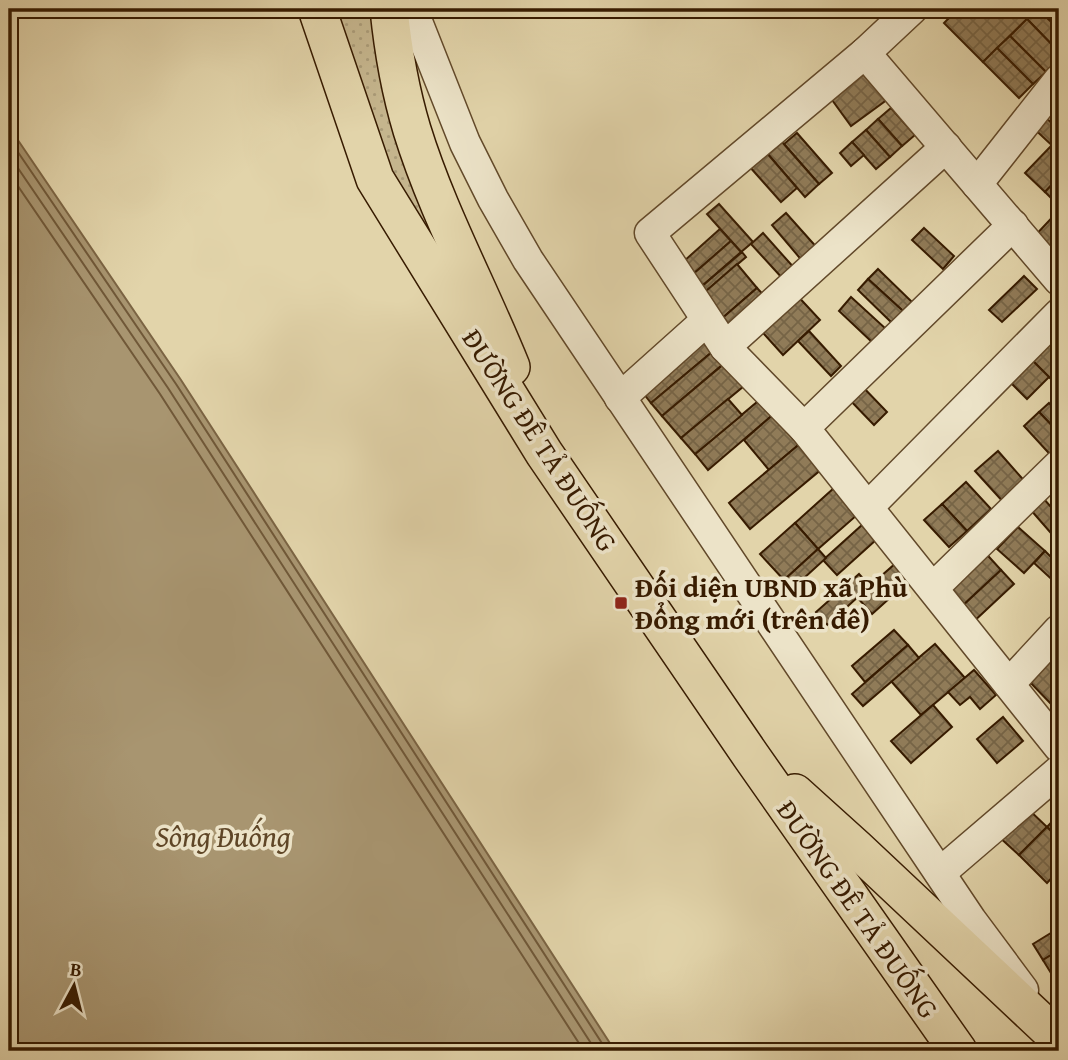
<svg xmlns="http://www.w3.org/2000/svg" width="1068" height="1060" font-family="'Gentium Book Plus',serif">
	<defs>
		<pattern id="grass-dots" width="8" height="8" patternUnits="userSpaceOnUse" patternTransform="scale(1.75)"><rect width="8" height="8" fill="#c5b58d"/><path d="M2 2h.1M6 6h.1" fill="none" stroke="#aa9b78" stroke-width="1.8" stroke-linecap="round"/></pattern>
		<pattern id="building-cross-hatch" width="8" height="8" patternUnits="userSpaceOnUse" patternTransform="scale(1.75)"><rect width="8" height="8" fill="#907b58"/><path d="M0 0l8 8M0 8l8-8" fill="none" stroke="#766446"/></pattern>
	</defs>
	<rect width="100%" height="100%" fill="#e2d4aa"/>
	<filter id="stains"><feTurbulence type="fractalNoise" baseFrequency=".00286" numOctaves="4"/><feColorMatrix values="0 0 0 0 .2 0 0 0 0 .09 0 0 0 0 .02 0 0 0 .5 -.17"/></filter>
	<radialGradient id="worn" r=".72"><stop offset=".6" stop-color="#630" stop-opacity="0"/><stop offset="1" stop-color="#630" stop-opacity=".3"/></radialGradient>
	<polygon fill="url(#grass-dots)" stroke="#7e6846" stroke-width="2" points="328,9 378,9 488,317 416,217 370,132"/>
	<polygon fill="#a89570" stroke="#7b6443" stroke-width="2" points="9,127 181,380 615,1051 9,1051"/>
	<g fill="none" stroke-linecap="round" stroke-linejoin="round">
		<g stroke="#705838" stroke-width="2">
			<polyline points="9,139 176,384 607,1051"/>
			<polyline points="9,155 168,388 596,1051"/>
			<polyline points="9,173 160,394 584,1051"/>
		</g>
	</g>
	<g fill="url(#building-cross-hatch)" stroke="#371b00" stroke-width="2">
		<polygon points="958,9 1024,9 1031,15 983,62 944,23"/>
		<polygon points="1037,9 1059,29 1059,52 1027,19"/>
		<polygon points="1040,9 1059,9 1059,29"/>
		<polygon points="1027,19 1059,52 1059,59 1046,72 1010,36"/>
		<polygon points="1010,36 1046,72 1033,84 997,48"/>
		<polygon points="997,48 1033,84 1019,98 983,62"/>
		<polygon points="863,66 888,99 851,126 827,93"/>
		<polygon points="891,108 915,135 902,146 878,119"/>
		<polygon points="1040,112 1059,130 1059,152 1029,124"/>
		<polygon points="878,119 902,146 890,157 866,130"/>
		<polygon points="866,130 890,157 876,169 852,142"/>
		<polygon points="797,133 832,173 819,184 784,144"/>
		<polygon points="775,134 819,184 805,197 761,146"/>
		<polygon points="852,142 864,155 851,166 840,153"/>
		<polygon points="1052,145 1059,152 1059,177 1045,192 1025,173"/>
		<polygon points="766,152 797,188 781,202 749,166"/>
		<polygon points="1059,177 1059,206 1045,192"/>
		<polygon points="719,204 753,242 741,252 707,214"/>
		<polygon points="1059,210 1059,240 1057,238 1043,253 1031,240"/>
		<polygon points="786,213 819,250 804,263 772,225"/>
		<polygon points="924,228 954,256 943,269 912,240"/>
		<polygon points="720,229 731,241 684,282 674,270"/>
		<polygon points="763,233 796,270 784,280 751,244"/>
		<polygon points="731,241 741,252 694,293 684,282"/>
		<polygon points="742,252 746,257 698,298 694,293"/>
		<polygon points="737,264 757,288 719,321 698,298"/>
		<polygon points="878,269 912,302 903,311 868,279"/>
		<polygon points="1024,276 1037,289 1002,322 989,310"/>
		<polygon points="868,279 903,311 892,323 858,290"/>
		<polygon points="757,288 769,301 731,334 719,321"/>
		<polygon points="793,291 820,320 783,355 756,325"/>
		<polygon points="851,297 886,329 873,343 839,311"/>
		<polygon points="809,331 841,366 831,376 798,341"/>
		<polygon points="1059,334 1059,351 1054,356 1059,361 1059,387 1024,352"/>
		<polygon points="700,339 712,352 651,403 640,389"/>
		<polygon points="712,352 722,365 662,416 651,403"/>
		<polygon points="1024,352 1049,377 1027,399 1002,374"/>
		<polygon points="731,358 750,381 681,438 662,416"/>
		<polygon points="859,383 887,412 874,425 846,396"/>
		<polygon points="763,397 776,412 708,470 695,454"/>
		<polygon points="728,399 742,415 695,454 681,438"/>
		<polygon points="1049,403 1059,413 1059,433 1039,412"/>
		<polygon points="776,412 802,442 769,470 744,440"/>
		<polygon points="1039,412 1059,433 1059,460 1057,462 1024,426"/>
		<polygon points="802,442 823,468 750,529 729,503"/>
		<polygon points="998,451 1028,485 1006,505 975,471"/>
		<polygon points="966,482 991,509 967,531 942,504"/>
		<polygon points="834,488 857,515 818,549 795,523"/>
		<polygon points="1043,498 1059,516 1059,538 1057,540 1030,509"/>
		<polygon points="942,504 967,531 949,547 924,520"/>
		<polygon points="795,523 818,549 784,580 760,554"/>
		<polygon points="862,525 876,540 837,575 823,560"/>
		<polygon points="1018,527 1045,551 1024,573 997,549"/>
		<polygon points="980,547 1001,570 958,610 937,587"/>
		<polygon points="818,549 826,558 792,589 784,580"/>
		<polygon points="1045,551 1059,565 1059,586 1034,563"/>
		<polygon points="896,563 911,579 872,614 857,597"/>
		<polygon points="1001,570 1014,584 971,624 958,610"/>
		<polygon points="859,574 870,586 827,625 816,612"/>
		<polygon points="894,630 908,645 865,682 852,666"/>
		<polygon points="935,644 965,678 921,715 891,681"/>
		<polygon points="1059,644 1059,702 1054,707 1025,677"/>
		<polygon points="908,645 919,658 863,706 852,694"/>
		<polygon points="974,670 996,695 980,709 970,697 960,705 948,692"/>
		<polygon points="933,705 952,727 911,763 891,741"/>
		<polygon points="1003,717 1023,741 997,763 977,739"/>
		<polygon points="1026,807 1047,827 1019,855 998,836"/>
		<polygon points="1059,814 1059,839 1047,827"/>
		<polygon points="1047,827 1059,839 1059,870 1047,883 1019,855"/>
		<polygon points="1059,928 1059,950 1043,960 1033,944"/>
		<polygon points="1059,950 1059,975 1054,978 1043,960"/>
	</g>
	<g fill="none" stroke-linecap="round" stroke-linejoin="round">
		<g stroke="#62492a" stroke-width="33">
			<g id="minor">
				<polyline points="412,9 465,143 493,199 528,260 971,920 1023,990"/>
				<polyline points="912,9 865,53 650,233 725,347 804,428 1059,747"/>
				<polyline points="865,53 1059,280"/>
				<polyline points="977,184 1059,80"/>
				<polyline points="725,347 946,147"/>
				<polyline points="620,398 706,321"/>
				<polyline points="804,428 1013,225"/>
				<polyline points="868,507 1059,314"/>
				<polyline points="933,588 1059,465"/>
				<polyline points="1009,684 1059,630"/>
				<polyline points="940,873 1059,771"/>
			</g>
		</g>
		<g stroke="#371b00" stroke-width="40">
			<g id="major">
				<polyline points="317,9 375,179 544,453 751,756 958,1051"/>
				<path d="M389,9C393,49 400,90 412,130C437,211 479,288 511,367"/>
				<polyline points="795,793 857,849 1059,1039"/>
			</g>
		</g>
		<use href="#minor" stroke="#ece3c8" stroke-width="30"/>
		<use href="#major" stroke="#e2d4aa" stroke-width="37"/>
	</g>
	<rect fill="#8f2418" stroke="#ece3c8" stroke-width="2.5" x="614" y="596" width="14" height="14" rx="3.5"/>
	<g text-anchor="middle" stroke-width="7" stroke-linejoin="round" paint-order="stroke">
		<g font-size="28" fill="#371b00" stroke="#ece3c8">
			<text transform="translate(540 440) rotate(57)" y="10">ĐƯỜNG ĐÊ TẢ ĐUỐNG</text>
			<text transform="translate(858 909) rotate(55)" y="10">ĐƯỜNG ĐÊ TẢ ĐUỐNG</text>
		</g>
		<g font-size="28" font-weight="bold" fill="#371b00" stroke="#ece3c8" text-anchor="start">
			<text x="635" y="597">Đối diện UBND xã Phù<tspan x="635" dy="32">Đổng mới (trên đê)</tspan></text>
		</g>
		<g font-size="30" font-style="italic" fill="#5f4627" stroke="#ece3c8">
			<text x="223" y="847">Sông Đuống</text>
		</g>
	</g>
	<rect width="1068" height="1060" fill="none" stroke="#e2d4aa" stroke-width="35"/>
	<rect x="10" y="10" width="1047" height="1039" fill="none" stroke="#371b00" stroke-width="3.5"/>
	<rect x="18" y="18" width="1033" height="1025" fill="none" stroke="#371b00" stroke-width="2"/>
	<g transform="translate(74 986) rotate(7)" stroke="#ece3c8" stroke-width="5" paint-order="stroke">
	<path d="M0-5L12 26L0 18L-12 26Z" fill="#371b00"/>
	<text y="-10" font-size="19" font-weight="bold" text-anchor="middle" fill="#371b00">B</text>
	</g>
	<rect width="100%" height="100%" filter="url(#stains)"/>
	<rect width="100%" height="100%" fill="url(#worn)"/>
</svg>
